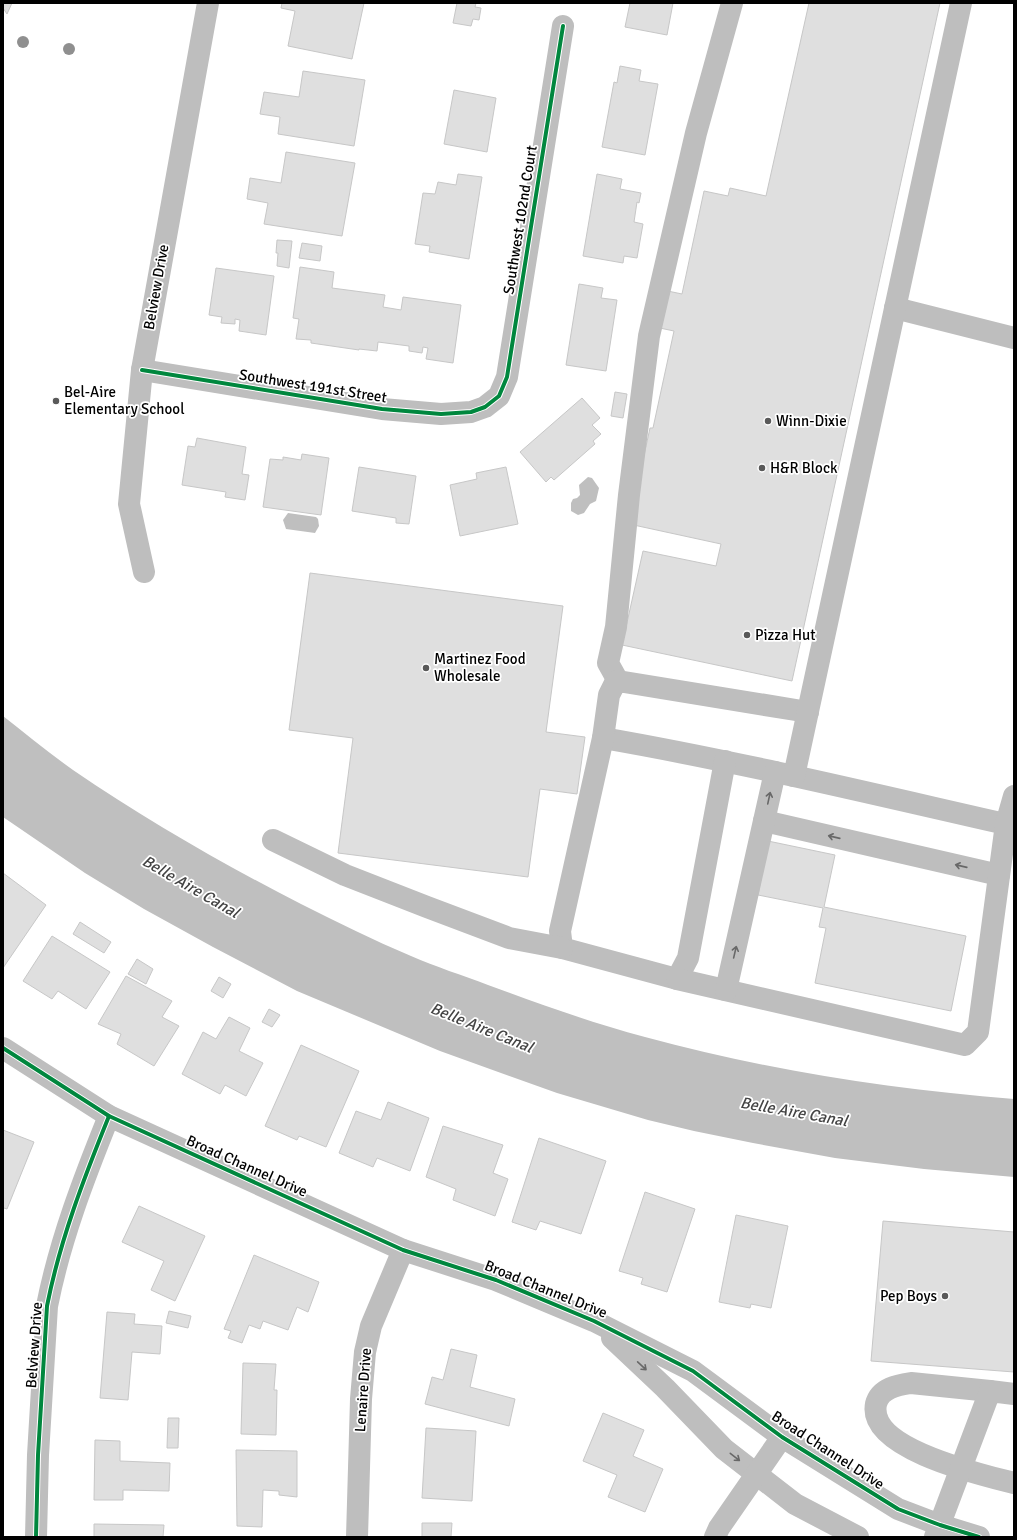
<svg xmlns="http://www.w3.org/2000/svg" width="1017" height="1540" font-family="Signika,sans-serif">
	<rect width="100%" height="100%" fill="#fff"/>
	<g fill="#bfbfbf">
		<polygon points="588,477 592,478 599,488 596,501 590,504 584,513 578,515 571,511 571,503 573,499 577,498 580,495 579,485"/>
		<polygon points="288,513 316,517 318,519 319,526 315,533 286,529 283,520"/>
		<path d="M3,716C26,734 49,753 73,770C146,820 223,864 301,904C337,922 373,940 411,956C436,967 462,975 488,985C540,1004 592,1023 645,1037C766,1070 889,1089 1014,1099V1177L924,1169L835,1158L753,1143L694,1131L648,1120L557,1093L440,1051L297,991L213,947L144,909L85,873L3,817Z"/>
	</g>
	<g fill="#dfdfdf" stroke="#c7c7c7">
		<polygon points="3,3 12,3 7,14 3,8"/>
		<polygon points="282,3 364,3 352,59 288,46 295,11 281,8"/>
		<polygon points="457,3 476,3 475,7 481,8 479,20 473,19 471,26 453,23"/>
		<polygon points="630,3 673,3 667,35 625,27"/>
		<polygon points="809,3 940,3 792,681 622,645 643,551 716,566 721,544 629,524 650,428 653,428 674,331 655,327 663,290 682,294 704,191 728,196 730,188 766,196"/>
		<polygon points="620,66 641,70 639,81 658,84 645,155 602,147 614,82 617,83"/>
		<polygon points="303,71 365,80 354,146 278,134 280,117 260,114 264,92 299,97"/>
		<polygon points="454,90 496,98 487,152 444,144"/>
		<polygon points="286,152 355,163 342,236 264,224 268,203 247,199 250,178 281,183"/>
		<polygon points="458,174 482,177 469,259 429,252 430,246 415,244 423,193 435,194 438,182 456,185"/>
		<polygon points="597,174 622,179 620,189 641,193 639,203 637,202 634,222 643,224 637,258 624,256 623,263 583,256"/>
		<polygon points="277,240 292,241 289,268 277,266 278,253 276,253"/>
		<polygon points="302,243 322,246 320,261 299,258"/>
		<polygon points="300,267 334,272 332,288 385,295 383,307 401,310 403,297 461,305 453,363 426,359 428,348 423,347 422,353 409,351 409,346 378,342 377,351 359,349 359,350 311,343 311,340 296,339 299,319 293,318"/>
		<polygon points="216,268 274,276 266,335 239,331 240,320 235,319 235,324 221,323 222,317 209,315"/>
		<polygon points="579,284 603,288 601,298 617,300 606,371 566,365"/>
		<polygon points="615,392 627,394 623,418 611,416"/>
		<polygon points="582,398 600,418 592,425 601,434 593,441 595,444 554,480 551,477 546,482 520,452"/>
		<polygon points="197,438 246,447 242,474 249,475 245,500 225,497 226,492 182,485 188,446 195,447"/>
		<polygon points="302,454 329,458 321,515 263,507 270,459 283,460 283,457 301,460"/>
		<polygon points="359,467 416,476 409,524 396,523 396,518 352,511"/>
		<polygon points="506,467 518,524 460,536 450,485 477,479 476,473"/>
		<polygon points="310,573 563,606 546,732 585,737 577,794 540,789 528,877 338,853 353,738 289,730"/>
		<polygon points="768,841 835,855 824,907 966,936 951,1011 815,983 826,928 819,927 823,908 758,895"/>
		<polygon points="3,873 46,905 3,968"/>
		<polygon points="80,922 111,942 104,953 73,934"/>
		<polygon points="52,936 110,972 86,1009 58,991 52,999 23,981"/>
		<polygon points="137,959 153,969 146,984 128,974"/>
		<polygon points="126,976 172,1001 162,1017 179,1026 154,1066 117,1044 121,1034 98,1024"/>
		<polygon points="219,977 231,984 223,998 211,991"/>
		<polygon points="269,1009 280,1015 272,1027 262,1022"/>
		<polygon points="229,1017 250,1028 239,1051 263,1063 246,1096 225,1085 220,1094 182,1074 203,1032 216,1039"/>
		<polygon points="301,1045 359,1071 326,1147 299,1136 297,1140 265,1126"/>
		<polygon points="388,1102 429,1118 410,1171 377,1158 373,1167 339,1153 356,1111 381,1120"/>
		<polygon points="443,1126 503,1145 493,1173 508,1179 495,1216 453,1200 456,1189 426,1177"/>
		<polygon points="3,1130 34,1142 7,1209 4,1208 3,1210"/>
		<polygon points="539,1138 606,1161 581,1234 540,1221 536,1230 512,1222"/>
		<polygon points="645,1192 695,1209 667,1292 641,1284 643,1278 619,1271"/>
		<polygon points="139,1206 205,1236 175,1301 151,1290 164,1261 122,1242"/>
		<polygon points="736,1215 788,1226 771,1308 751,1304 750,1308 719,1302"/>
		<polygon points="883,1221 1014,1232 1014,1372 871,1361"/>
		<polygon points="254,1255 319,1282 308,1312 297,1307 288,1330 263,1321 260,1329 249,1325 242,1343 228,1338 231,1331 224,1329"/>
		<polygon points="169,1311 191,1316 188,1328 166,1323"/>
		<polygon points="107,1312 135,1314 134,1324 162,1326 160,1354 132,1352 128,1400 100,1398"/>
		<polygon points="451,1349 477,1355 470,1387 515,1399 509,1426 425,1404 432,1377 443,1380"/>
		<polygon points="243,1363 276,1364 274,1390 277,1390 276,1435 241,1434"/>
		<polygon points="603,1413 644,1430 633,1456 663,1469 645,1512 608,1497 617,1475 583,1461"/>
		<polygon points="168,1418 179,1418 178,1448 167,1448"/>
		<polygon points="426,1428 476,1431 472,1501 422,1498"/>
		<polygon points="95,1440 120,1441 120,1461 170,1463 169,1491 123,1490 123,1500 94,1500"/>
		<polygon points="236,1450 297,1451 297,1497 279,1495 279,1491 263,1490 262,1527 237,1526"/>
		<polygon points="422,1523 452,1523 451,1537 422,1537"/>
		<polygon points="94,1524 164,1525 163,1537 94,1537"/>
	</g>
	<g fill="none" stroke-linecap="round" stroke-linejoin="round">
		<g stroke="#bebebe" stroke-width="22">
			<polyline points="895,308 1014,338"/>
			<polyline points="142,370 382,409 441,414 471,412 485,407 499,396 507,377 563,26"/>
			<polyline points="144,572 129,504 142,370 208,3"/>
			<polyline points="618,681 608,663 616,627 629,495 649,336 696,133 732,3"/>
			<path d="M603,738C741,762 877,795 1014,826"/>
			<polyline points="725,761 688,958 677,979 562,948 560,931 603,738 609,695 614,685 618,681 808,712"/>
			<polyline points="794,776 961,3"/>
			<polyline points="764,821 999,875"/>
			<polyline points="273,840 345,875 427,907 509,938 562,948"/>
			<polyline points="677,979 965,1045 978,1032 1006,824 1014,796"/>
			<polyline points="726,990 775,772"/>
			<polyline points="3,1048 109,1116 403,1250 496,1280 594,1321 693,1371 782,1437 898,1509 940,1525 979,1537"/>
			<polyline points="612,1338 665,1388 724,1449 795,1504 858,1537"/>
			<path d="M990,1391L911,1383C898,1385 880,1388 876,1404C867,1449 983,1475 1014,1483"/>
			<path d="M36,1537L38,1455L47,1306C60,1240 84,1178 109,1116"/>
			<polyline points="357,1537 361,1399 365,1352 371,1326 403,1250"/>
			<polyline points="715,1537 719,1528 782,1437"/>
			<polyline points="935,1537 990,1391 1014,1394"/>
		</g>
		<g stroke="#fff" stroke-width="6">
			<g id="cycleway">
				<polyline points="142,370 382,409 441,414 471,412 485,407 499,396 507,377 563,26"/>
				<polyline points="3,1048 109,1116 403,1250 496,1280 594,1321 693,1371 782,1437 898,1509 940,1525 979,1537"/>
				<path d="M36,1537L38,1455L47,1306C60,1240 84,1178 109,1116"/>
			</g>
		</g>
		<use href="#cycleway" stroke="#00873e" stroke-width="4"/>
	</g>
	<g fill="#8f8f8f">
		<circle cx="23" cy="42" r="6"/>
		<circle cx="69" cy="49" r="6"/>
	</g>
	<defs><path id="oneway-shaft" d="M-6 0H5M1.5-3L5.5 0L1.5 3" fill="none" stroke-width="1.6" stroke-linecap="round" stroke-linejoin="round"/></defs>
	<g stroke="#686868">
		<use href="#oneway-shaft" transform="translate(769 798) rotate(-78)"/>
		<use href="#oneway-shaft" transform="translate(834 837) rotate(-167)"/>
		<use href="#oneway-shaft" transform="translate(961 866) rotate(-167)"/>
		<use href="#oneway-shaft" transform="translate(735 952) rotate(-77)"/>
		<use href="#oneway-shaft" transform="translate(642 1366) rotate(43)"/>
		<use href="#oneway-shaft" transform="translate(735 1457) rotate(38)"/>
	</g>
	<g fill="#595959" stroke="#fff" stroke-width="1.5">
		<circle cx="56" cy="401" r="4"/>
		<circle cx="768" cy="421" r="4"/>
		<circle cx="762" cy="468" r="4"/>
		<circle cx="747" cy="635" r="4"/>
		<circle cx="426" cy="668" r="4"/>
		<circle cx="945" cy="1296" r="4"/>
	</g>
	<g text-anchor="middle" stroke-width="3.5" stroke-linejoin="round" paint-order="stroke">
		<g font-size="15" fill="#000" stroke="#fff">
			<text transform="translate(520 220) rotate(-81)" y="5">Southwest 102nd Court</text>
			<text transform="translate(156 287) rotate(-80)" y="5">Belview Drive</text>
			<text transform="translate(313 386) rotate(9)" y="5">Southwest 191st Street</text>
			<text transform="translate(247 1166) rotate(24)" y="5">Broad Channel Drive</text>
			<text transform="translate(546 1289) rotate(22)" y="5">Broad Channel Drive</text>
			<text transform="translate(34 1345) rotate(-86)" y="5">Belview Drive</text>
			<text transform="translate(363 1390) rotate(-86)" y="5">Lenaire Drive</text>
			<text transform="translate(828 1450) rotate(33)" y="5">Broad Channel Drive</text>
		</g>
		<g font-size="15" fill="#000" stroke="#fff" text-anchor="start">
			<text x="64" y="397">Bel-Aire<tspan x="64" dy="17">Elementary School</tspan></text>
			<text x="776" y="426">Winn-Dixie</text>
			<text x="770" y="473">H&amp;R Block</text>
			<text x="755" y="640">Pizza Hut</text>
			<text x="434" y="664">Martinez Food<tspan x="434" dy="17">Wholesale</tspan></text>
			<text x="937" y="1301" text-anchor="end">Pep Boys</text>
		</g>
		<g font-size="16" font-style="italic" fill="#444" stroke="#fff">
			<text transform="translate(191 886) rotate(30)" y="6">Belle Aire Canal</text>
			<text transform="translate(482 1027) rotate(22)" y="6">Belle Aire Canal</text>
			<text transform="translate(794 1111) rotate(10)" y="6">Belle Aire Canal</text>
		</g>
	</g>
	<rect width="1017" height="1540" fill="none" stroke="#000000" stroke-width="8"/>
</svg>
